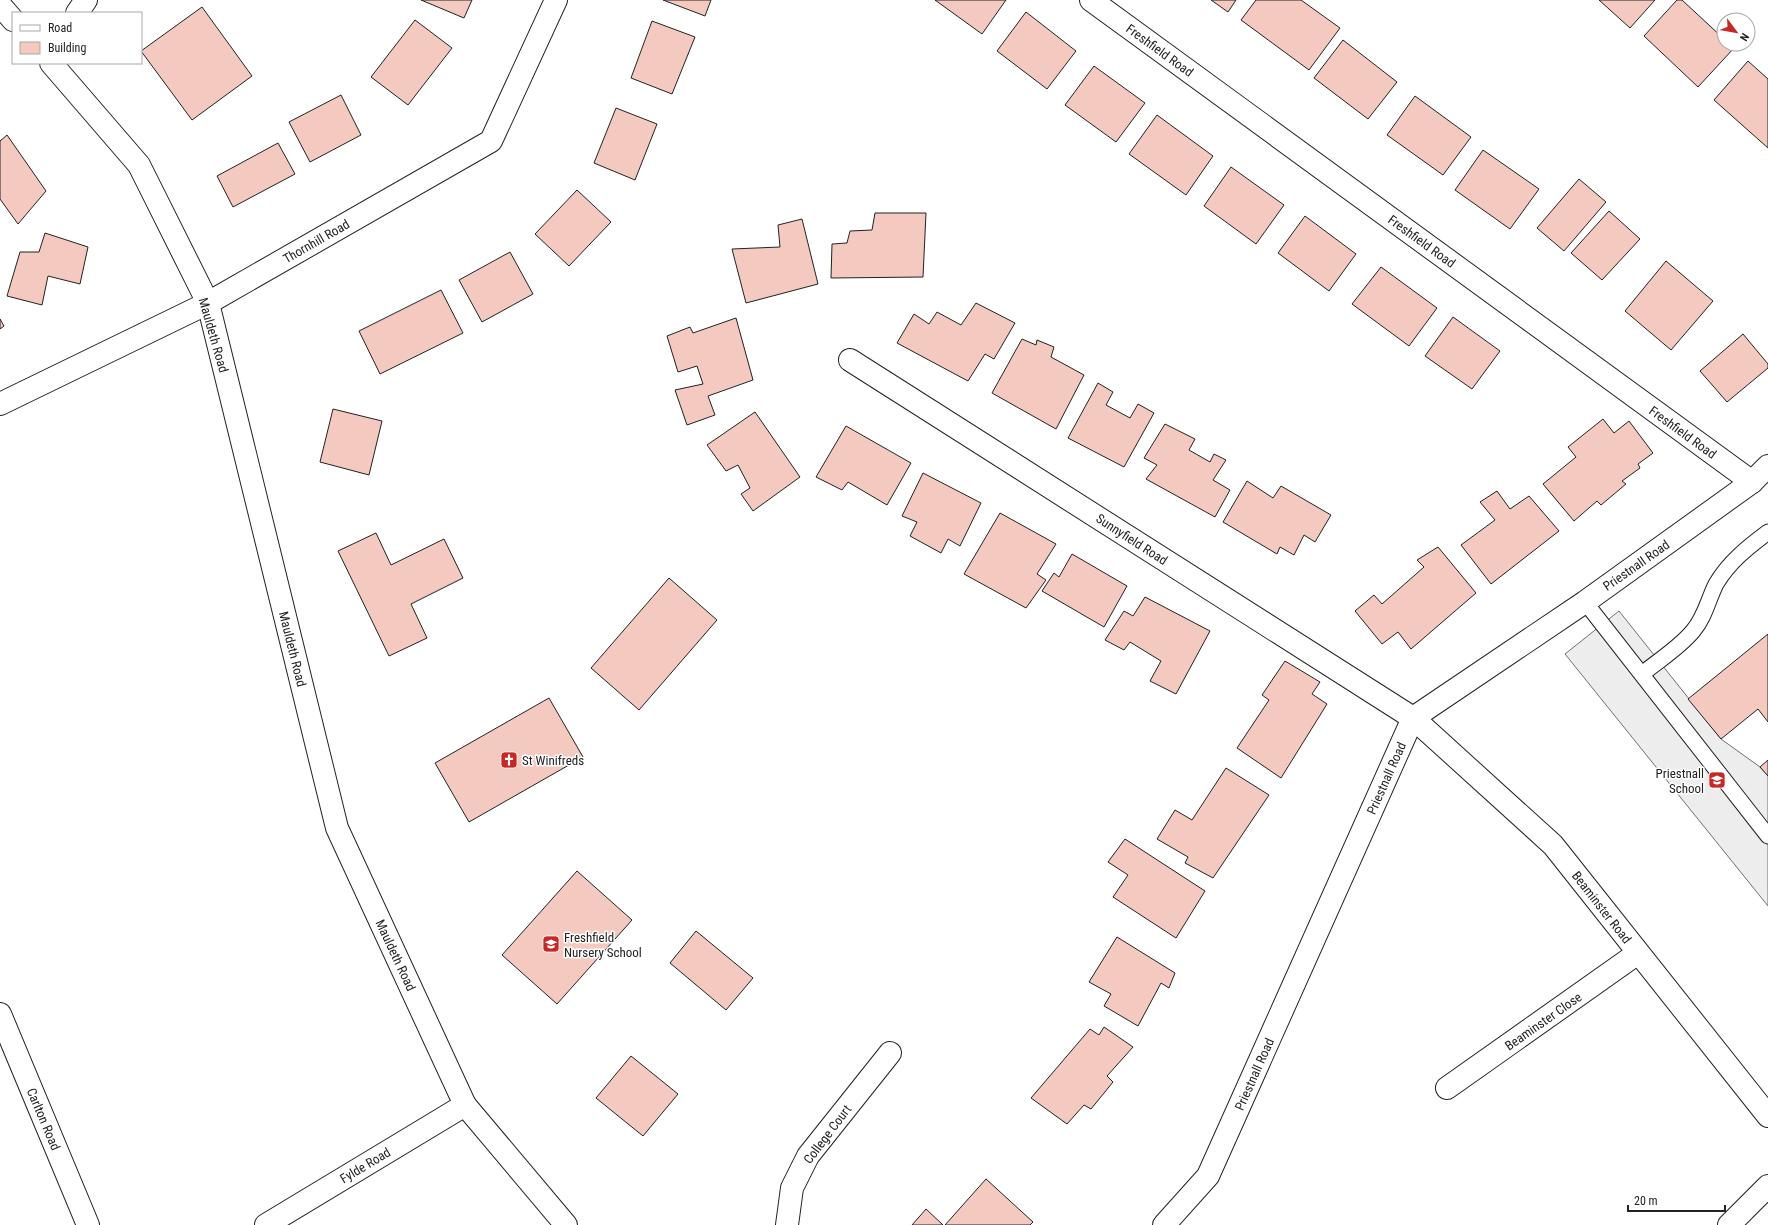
<svg xmlns="http://www.w3.org/2000/svg" width="1768" height="1225" font-family="'Roboto Condensed',sans-serif">
	<rect width="100%" height="100%" fill="#fff"/>
	<polygon fill="#ededed" stroke="#6f6f6f" points="1619,611 1721,739 1760,767 1768,776 1768,906 1565,654"/>
	<g fill="#f3c9c0" stroke="#222">
		<polygon points="421,0 472,0 464,18"/>
		<polygon points="663,0 711,0 705,16"/>
		<polygon points="935,0 1006,0 982,34"/>
		<polygon points="1211,0 1236,0 1228,12"/>
		<polygon points="1256,0 1301,0 1340,28 1309,70 1241,20"/>
		<polygon points="1599,0 1655,0 1630,28"/>
		<polygon points="1677,0 1682,0 1724,39 1724,44 1730,44 1734,48 1698,87 1644,36"/>
		<polygon points="202,7 252,76 192,120 141,51"/>
		<polygon points="1026,12 1076,51 1047,89 997,51"/>
		<polygon points="415,20 452,48 408,105 371,77"/>
		<polygon points="652,21 695,37 672,94 631,78"/>
		<polygon points="1343,40 1397,82 1368,119 1314,78"/>
		<polygon points="1748,61 1768,79 1768,148 1714,100"/>
		<polygon points="1094,66 1145,103 1116,142 1065,105"/>
		<polygon points="341,95 361,135 310,162 289,122"/>
		<polygon points="1415,96 1471,137 1443,175 1387,135"/>
		<polygon points="616,108 657,124 635,180 594,163"/>
		<polygon points="1157,115 1213,156 1186,195 1129,154"/>
		<polygon points="7,135 46,191 18,224 0,199 0,141"/>
		<polygon points="278,143 295,174 233,207 217,176"/>
		<polygon points="1483,150 1539,189 1510,229 1455,190"/>
		<polygon points="1231,167 1284,205 1256,244 1204,206"/>
		<polygon points="1579,179 1606,202 1564,251 1537,228"/>
		<polygon points="577,190 611,222 569,266 535,234"/>
		<polygon points="1609,211 1640,239 1602,280 1571,253"/>
		<polygon points="875,213 926,213 923,277 831,278 832,244 847,243 850,231 872,230"/>
		<polygon points="1305,216 1356,254 1329,291 1278,253"/>
		<polygon points="802,219 818,284 746,303 732,249 780,247 778,225"/>
		<polygon points="45,233 88,247 80,284 48,276 42,305 7,296 20,252 39,252"/>
		<polygon points="510,252 533,294 482,322 459,280"/>
		<polygon points="1666,261 1713,301 1671,350 1625,311"/>
		<polygon points="1381,267 1437,308 1409,346 1352,304"/>
		<polygon points="441,290 463,333 380,374 359,331"/>
		<polygon points="976,303 1015,323 994,359 985,354 968,381 897,343 914,314 929,324 937,312 961,325"/>
		<polygon points="1453,317 1500,351 1472,389 1425,356"/>
		<polygon points="736,318 753,380 708,396 715,415 687,425 675,390 703,384 697,366 678,372 667,336 690,327 693,333"/>
		<polygon points="0,319 4,326 0,329"/>
		<polygon points="1743,334 1768,364 1768,368 1727,402 1700,371"/>
		<polygon points="1022,339 1036,345 1037,340 1054,347 1051,357 1084,375 1056,429 992,393"/>
		<polygon points="1098,383 1113,392 1106,405 1130,418 1138,404 1154,413 1124,467 1068,438"/>
		<polygon points="333,409 382,421 369,475 320,462"/>
		<polygon points="755,412 800,477 753,511 741,494 750,488 738,465 726,471 707,445"/>
		<polygon points="1603,419 1614,433 1629,421 1653,453 1638,464 1640,468 1622,481 1626,484 1601,505 1597,501 1574,521 1543,484 1576,457 1568,447"/>
		<polygon points="1165,424 1195,439 1189,450 1210,462 1214,454 1226,460 1213,480 1230,490 1215,517 1146,479 1157,465 1144,458"/>
		<polygon points="846,426 911,463 887,505 848,482 842,490 816,477"/>
		<polygon points="923,473 981,503 960,546 948,539 941,553 910,536 917,522 902,516"/>
		<polygon points="1247,481 1273,498 1281,486 1331,515 1315,542 1304,535 1294,555 1280,547 1277,554 1223,522"/>
		<polygon points="1497,491 1510,509 1529,496 1559,531 1491,584 1461,545 1495,520 1480,502"/>
		<polygon points="1000,513 1056,544 1037,574 1046,580 1026,608 964,574"/>
		<polygon points="376,533 391,565 444,539 463,578 411,604 427,638 389,656 338,551"/>
		<polygon points="1438,547 1476,593 1411,649 1398,632 1382,644 1355,611 1374,595 1382,604 1424,567 1417,560"/>
		<polygon points="1072,554 1127,586 1104,627 1042,591 1054,573 1059,577"/>
		<polygon points="669,578 717,620 639,710 591,668"/>
		<polygon points="1145,597 1210,631 1176,694 1150,681 1161,661 1130,642 1124,650 1105,640 1124,611 1133,616"/>
		<polygon points="1768,634 1768,722 1758,709 1721,739 1688,699"/>
		<polygon points="1285,661 1320,682 1312,694 1327,704 1281,778 1237,748 1269,700 1262,695"/>
		<polygon points="549,698 583,757 469,822 435,763"/>
		<polygon points="1768,760 1768,776 1760,767"/>
		<polygon points="1226,768 1269,795 1213,878 1185,863 1188,857 1157,839 1175,810 1192,820"/>
		<polygon points="1125,839 1205,891 1176,938 1113,897 1128,875 1108,862"/>
		<polygon points="577,871 632,920 557,1004 502,955"/>
		<polygon points="696,931 753,978 726,1010 670,963"/>
		<polygon points="1117,937 1175,973 1169,988 1161,983 1138,1026 1104,1006 1111,994 1089,982"/>
		<polygon points="1104,1027 1133,1047 1107,1076 1113,1082 1091,1109 1084,1105 1067,1124 1031,1098 1090,1029 1099,1035"/>
		<polygon points="631,1056 678,1094 643,1136 596,1098"/>
		<polygon points="986,1179 1033,1222 1030,1225 945,1225"/>
		<polygon points="926,1209 943,1225 912,1225"/>
	</g>
	<g fill="none" stroke-linecap="round" stroke-linejoin="round">
		<g stroke="#222" stroke-width="17">
			<g id="service">
				<polyline points="1585,602 1768,836"/>
				<path d="M1642,674C1659,660 1679,648 1693,631C1705,617 1708,600 1716,584C1729,562 1748,547 1768,532"/>
			</g>
		</g>
		<g stroke="#222" stroke-width="24">
			<g id="minor">
				<polyline points="1091,0 1752,482"/>
				<polyline points="0,5 13,20"/>
				<polyline points="77,13 86,0"/>
				<polyline points="51,63 139,165 208,303 337,828 465,1105 566,1225"/>
				<polyline points="850,360 1413,718 1553,845 1768,1116"/>
				<polyline points="0,404 208,303 491,141 556,0"/>
				<polyline points="0,1014 88,1225"/>
				<polyline points="1447,1088 1638,953"/>
				<polyline points="266,1225 465,1105"/>
				<polyline points="787,1225 792,1188 808,1156 890,1053"/>
				<polyline points="1164,1225 1208,1176 1413,718 1585,602 1752,482 1768,466"/>
				<polyline points="1729,1225 1768,1186"/>
			</g>
		</g>
		<use href="#service" stroke="#fff" stroke-width="15"/>
		<use href="#minor" stroke="#fff" stroke-width="22"/>
	</g>
	<defs>
		<g id="church-square" transform="scale(0.9)"><rect x="-9" y="-9" width="18" height="18" rx="4" fill="#c62828" stroke="#fff"/><path d="M-1.2-6h2.4v3.5h3.3v2.4h-3.3V6h-2.4V-.1h-3.3v-2.4h3.3Z" fill="#fff"/></g>
		<g id="school-square" transform="scale(0.9)"><rect x="-9" y="-9" width="18" height="18" rx="4" fill="#c62828" stroke="#fff"/><path d="M0-5L7-2L0 1L-7-2ZM-4 1L0 2.5L4 1V4Q0 6-4 4Z" fill="#fff"/></g>
	</defs>
	<g fill-rule="evenodd">
		<use href="#church-square" x="509" y="760"/>
		<use href="#school-square" x="1717" y="780"/>
		<use href="#school-square" x="551" y="944"/>
	</g>
	<g text-anchor="middle" stroke-width="3" stroke-linejoin="round" paint-order="stroke">
		<g font-size="13" fill="#222" stroke="#fff">
			<text transform="translate(1160 50) rotate(36)" y="5">Freshfield Road</text>
			<text transform="translate(316 241) rotate(-30)" y="5">Thornhill Road</text>
			<text transform="translate(1422 241) rotate(36)" y="5">Freshfield Road</text>
			<text transform="translate(214 335) rotate(74)" y="5">Mauldeth Road</text>
			<text transform="translate(1683 432) rotate(36)" y="5">Freshfield Road</text>
			<text transform="translate(1132 539) rotate(33)" y="5">Sunnyfield Road</text>
			<text transform="translate(1636 565) rotate(-35)" y="5">Priestnall Road</text>
			<text transform="translate(293 649) rotate(76)" y="5">Mauldeth Road</text>
			<text transform="translate(1386 778) rotate(-66)" y="5">Priestnall Road</text>
			<text transform="translate(1602 907) rotate(52)" y="5">Beaminster Road</text>
			<text transform="translate(396 955) rotate(65)" y="5">Mauldeth Road</text>
			<text transform="translate(1543 1021) rotate(-35)" y="5">Beaminster Close</text>
			<text transform="translate(1254 1074) rotate(-66)" y="5">Priestnall Road</text>
			<text transform="translate(44 1119) rotate(67)" y="5">Carlton Road</text>
			<text transform="translate(827 1134) rotate(-53)" y="5">College Court</text>
			<text transform="translate(365 1165) rotate(-31)" y="5">Fylde Road</text>
		</g>
		<g font-size="13" fill="#222" stroke="#fff" text-anchor="start">
			<text x="522" y="765">St Winifreds</text>
			<text x="1704" y="778" text-anchor="end">Priestnall<tspan x="1704" dy="15">School</tspan></text>
			<text x="564" y="942">Freshfield<tspan x="564" dy="15">Nursery School</tspan></text>
		</g>
	</g>
	<rect x="12" y="12" width="130" height="52" fill="#ffffff" stroke="#a7a7a7"/>
	<rect x="20" y="25" width="20" height="6" fill="#ffffff" stroke="#a7a7a7"/>
	<text x="48" y="32" font-size="12" fill="#222222">Road</text>
	<rect x="20" y="42" width="20" height="12" fill="#f3c9c0" stroke="#a7a7a7"/>
	<text x="48" y="52" font-size="12" fill="#222222">Building</text>
	<g transform="translate(1736 32) rotate(122)"><circle r="19" fill="#ffffff" stroke="#a7a7a7"/>
	<path d="M0-3L7 15L0 10L-7 15Z" fill="#c62828"/>
	<text y="-6" font-size="11" font-weight="bold" text-anchor="middle" fill="#222222">N</text>
	</g>
	<path d="M1628 1205v6h97v-6" fill="none" stroke="#222222" stroke-width="2"/>
	<text x="1634" y="1205" font-size="12" fill="#222222" stroke="#ffffff" stroke-width="3" paint-order="stroke">20 m</text>
</svg>
